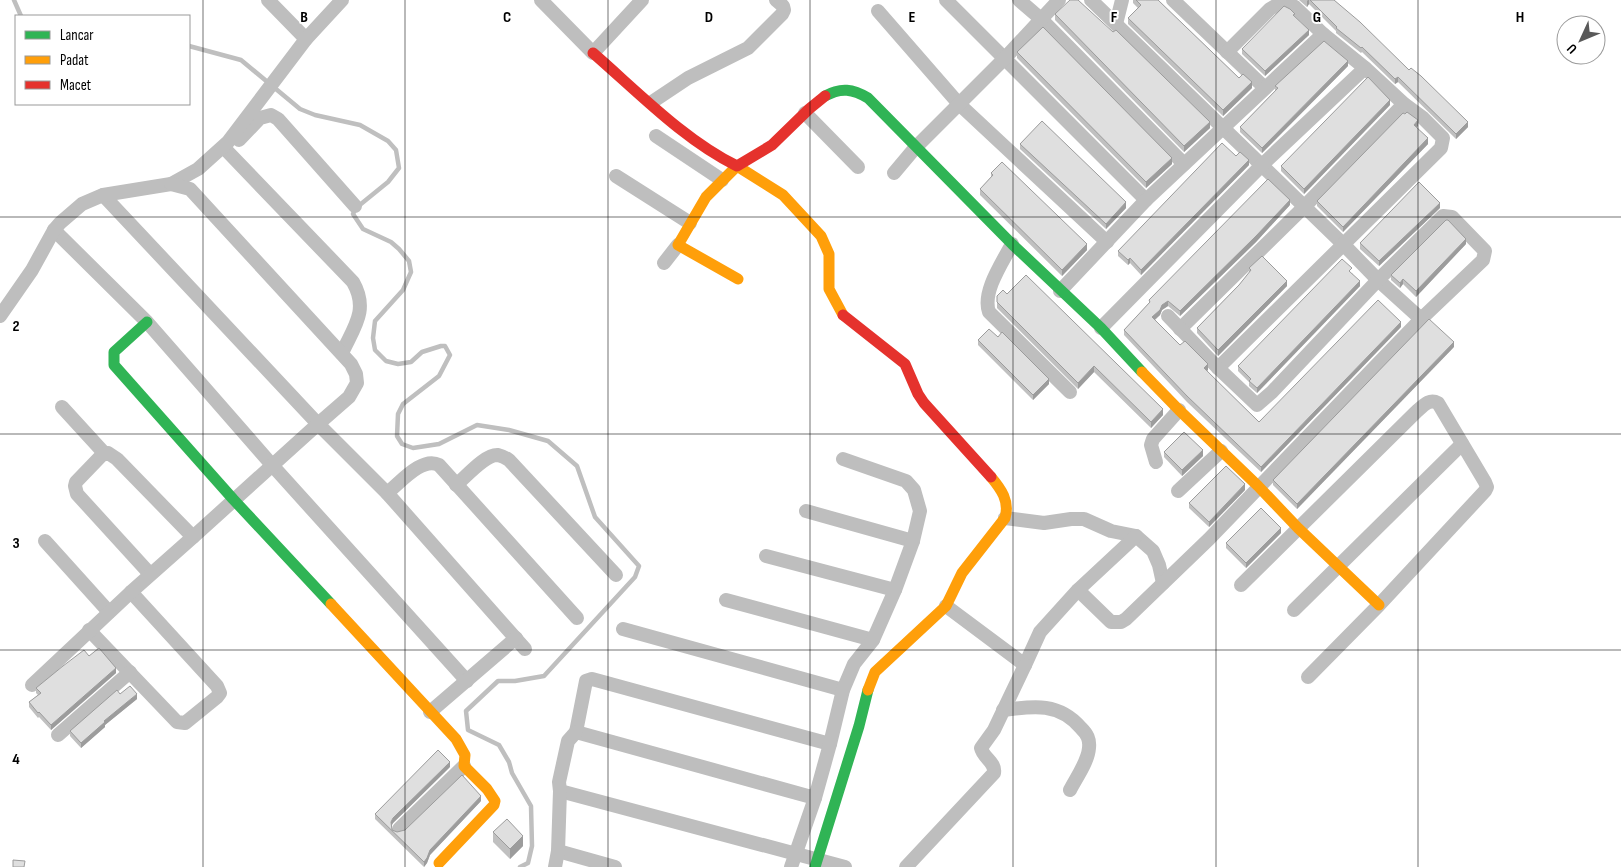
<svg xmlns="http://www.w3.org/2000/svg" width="1621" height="867" font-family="'Sofia Sans Condensed',sans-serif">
	<rect width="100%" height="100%" fill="#fff"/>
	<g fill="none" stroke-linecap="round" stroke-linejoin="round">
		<g stroke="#bfbfbf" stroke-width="4.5">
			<polyline points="14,0 21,16"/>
			<polyline points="189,46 241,60 300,109 315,115 360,125 388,141 396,150 399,168 388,182 356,208 353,214 363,229 391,242 399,249 409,261 411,272 403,290 375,321 373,338 375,350 386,361 398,364 411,362 422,352 441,346 445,346 450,355 439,376 403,404 398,414 397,436 402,444 413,448 439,444 477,425 509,430 548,441 577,466 595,517 639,566 635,577 544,676 515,681 498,681 466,711 468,730 499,745 509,762 512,773 531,806 532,846 528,863 520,867"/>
		</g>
		<g stroke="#bebebe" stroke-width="14">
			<polyline points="268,0 306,39"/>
			<polyline points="541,0 593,53 642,0"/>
			<polyline points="946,0 1146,200"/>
			<polyline points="1019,0 1041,19 1184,164"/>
			<polyline points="1091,0 1344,245 1378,280 1421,319"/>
			<polyline points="1173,0 1265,88"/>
			<polyline points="878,11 959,104 1107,242"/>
			<polyline points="1116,24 1122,0"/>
			<polyline points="652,102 688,78 748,48 782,14 784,10 783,6 776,0"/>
			<polyline points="805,113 858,167"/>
			<polyline points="656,136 722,180"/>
			<polyline points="239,140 260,118 271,115 278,119 286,128 355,206"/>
			<path d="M228,152L353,282C369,310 354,327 342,353"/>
			<polyline points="894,173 915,148 1005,58 1059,0"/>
			<polyline points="616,176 690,223"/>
			<polyline points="103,195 318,424 387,493 525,649"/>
			<polyline points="54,230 147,322 272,465 467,681"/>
			<path d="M1012,244C1002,263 982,292 989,312L1070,392"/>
			<polyline points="664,263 678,245"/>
			<polyline points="1060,291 1146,200 1323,34"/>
			<polyline points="0,316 32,270 54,230 60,223 82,204 103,195 171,184 198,169 228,142 306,39 342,0"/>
			<polyline points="1101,328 1262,165 1365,68"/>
			<polyline points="1180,329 1304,207 1404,104"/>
			<polyline points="1218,368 1437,152 1441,148 1443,138 1423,118 1404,104 1365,68 1323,34 1295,7 1284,1 1270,9 1227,52"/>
			<polyline points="62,407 105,454"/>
			<polyline points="1156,462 1151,445 1153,439 1179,410"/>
			<path d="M456,485C466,477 485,454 498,455C502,456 506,458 509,460L616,575"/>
			<polyline points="1178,491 1221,451"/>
			<path d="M387,493C400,483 422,456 439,465L577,618"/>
			<polyline points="806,511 913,541"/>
			<polyline points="1005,518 1044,523 1071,519 1084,519 1111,531 1136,536 1153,551 1159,565 1163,583"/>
			<polyline points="45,541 109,612"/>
			<polyline points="766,556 895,590"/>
			<polyline points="150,574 77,494 75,486 76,482 102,455 108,453 117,459 193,537"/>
			<path d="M1241,585L1416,412C1423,406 1429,398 1438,403L1485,482L1487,487L1485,491L1379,605L1308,677"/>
			<polyline points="1078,590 1111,622 1121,622 1126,619 1209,539 1421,319 1483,260 1485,251 1452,217 1443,216 1378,280 1272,392 1257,405 1218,368 1168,316"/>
			<polyline points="726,600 873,640"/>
			<polyline points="946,606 1025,665 1040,632 1078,590 1136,536"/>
			<polyline points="1294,610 1462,444"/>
			<polyline points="623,629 843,690"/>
			<polyline points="89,630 177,722 185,723 217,697 220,693 217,686 131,592"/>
			<polyline points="32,685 131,592 193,537 318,424 349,397 357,383 356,374 351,364 190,189 171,184"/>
			<path d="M1003,710C1033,706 1059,702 1081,728C1087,734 1090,739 1089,748C1088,762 1076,778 1070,790"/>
			<polyline points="430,712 516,638"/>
			<polyline points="58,735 130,672"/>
			<polyline points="560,791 845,867"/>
			<polyline points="815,798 576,732 586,681 592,679 830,744"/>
			<polyline points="399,829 464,766"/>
			<polyline points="558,851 615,867"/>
			<polyline points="555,867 558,851 560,791 559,782 568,741 576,732"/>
			<polyline points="791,867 815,798 830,744 843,690 854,664 873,640 895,590 913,541 920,511 914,490 906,481 843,459"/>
			<path d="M906,867L994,773C996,762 983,758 981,748L994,730L1025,665"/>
		</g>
		<g stroke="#30b455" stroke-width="11">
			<path d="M825,96C841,87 853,89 868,98L1012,244L1101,328L1142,372"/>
			<polyline points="147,322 114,352 114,365 233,499 331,604"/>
			<polyline points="815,867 859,726 868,690"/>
		</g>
		<g stroke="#ff9f0a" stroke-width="11">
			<polyline points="738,279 678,245 706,197 737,166 783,195 821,236 829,254 829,289 843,315"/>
			<polyline points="1142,372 1179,410 1258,486 1298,528 1379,605"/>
			<polyline points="331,604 456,739 465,755 464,766 487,789 495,801 494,805 439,863"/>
			<path d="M868,690L875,672L946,606L962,573L1005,518C1010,501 1001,489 991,477"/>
		</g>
		<g stroke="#e5322d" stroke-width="11">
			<path d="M593,53C638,92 684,140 737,166L772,145L809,109L825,96"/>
			<polyline points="843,315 905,364 918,394 924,403 991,477"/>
		</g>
	</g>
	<g fill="#c0c0c0">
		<polygon points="1133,0 1158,0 1239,78 1252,88 1223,116 1128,24 1128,18 1138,8 1133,3"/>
		<polygon points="1299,0 1334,0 1468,127 1456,139 1398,82 1395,84 1362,52 1361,53 1336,33 1336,31 1309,4 1307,7"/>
		<polygon points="1055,14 1210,128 1184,152 1055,20"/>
		<polygon points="1295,17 1309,35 1265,76 1242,54 1242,49"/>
		<polygon points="1017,52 1172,164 1146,188 1017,58"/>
		<polygon points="1348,66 1262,153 1240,132 1240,127 1275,91 1275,86"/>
		<polygon points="1390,105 1304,194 1281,171 1281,166"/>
		<polygon points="1405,114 1418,126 1417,127 1428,144 1343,232 1317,206 1317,201"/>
		<polygon points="1020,144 1126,208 1106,229 1020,149"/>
		<polygon points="1236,156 1249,165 1141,275 1130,263 1128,265 1118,256 1118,251"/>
		<polygon points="991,173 1087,250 1062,276 980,195 980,189 991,177"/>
		<polygon points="1290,205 1256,242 1180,316 1168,306 1162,310 1160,315 1155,320 1180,345 1208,370 1206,371 1259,422 1401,327 1261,472 1187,402 1124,335 1124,330 1149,303 1149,300"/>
		<polygon points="1440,208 1379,266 1360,249 1360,243"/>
		<polygon points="1466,244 1416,297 1403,284 1400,288 1391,280 1391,275"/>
		<polygon points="1249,268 1287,286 1218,356 1197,333 1197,328 1239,285 1249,273"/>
		<polygon points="1352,273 1360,286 1257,393 1249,386 1249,382 1238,371 1238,366"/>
		<polygon points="1007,294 1163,415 1151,428 1094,372 1078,389 997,308 997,296"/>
		<polygon points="978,340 1049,384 1033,400 978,345"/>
		<polygon points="1454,347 1297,509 1273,485 1273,480"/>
		<polygon points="1164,452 1203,456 1182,476 1164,457"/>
		<polygon points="1245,490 1209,527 1189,508 1189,503"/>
		<polygon points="1281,533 1246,568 1226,548 1226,543"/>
		<polygon points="89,656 116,673 51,730 39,717 38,718 29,707 29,702 38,695 36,693 36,688"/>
		<polygon points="120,694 137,699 105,725 105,727 81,748 70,736 70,731"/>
		<polygon points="450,767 393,823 391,825 392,830 397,832 405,830 481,801 430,855 427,863 424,867 375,819 375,814"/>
		<polygon points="493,832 523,846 510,859 493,842"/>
	</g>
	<g fill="#9c9c9c">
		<polygon points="1308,0 1309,0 1309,4 1307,7 1307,1"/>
		<polygon points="1309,30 1309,35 1265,76 1265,71"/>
		<polygon points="1348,61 1348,66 1262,153 1262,148"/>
		<polygon points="1398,77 1398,82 1395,84 1395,79"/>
		<polygon points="1252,82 1252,88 1223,116 1223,110"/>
		<polygon points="1390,100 1390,105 1304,194 1304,189"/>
		<polygon points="1418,120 1418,126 1414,130 1414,125"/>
		<polygon points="1210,122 1210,128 1184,152 1184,146"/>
		<polygon points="1468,122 1468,127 1456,139 1456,134"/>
		<polygon points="1428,138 1428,144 1343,232 1343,227"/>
		<polygon points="1172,158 1172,164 1146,188 1146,182"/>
		<polygon points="1249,160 1249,165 1141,275 1141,270"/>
		<polygon points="1290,200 1290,205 1256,242 1180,316 1180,311"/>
		<polygon points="1126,202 1126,208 1106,229 1106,224"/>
		<polygon points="1440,203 1440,208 1379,266 1379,261"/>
		<polygon points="1466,239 1466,244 1416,297 1416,291"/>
		<polygon points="1087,244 1087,250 1062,276 1062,270"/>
		<polygon points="1130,258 1130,263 1128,265 1128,260"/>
		<polygon points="1403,279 1403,284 1400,288 1400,283"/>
		<polygon points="1287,281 1287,286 1218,356 1218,350"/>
		<polygon points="1360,281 1360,286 1257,393 1257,388"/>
		<polygon points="1168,301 1168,306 1162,310 1160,315 1152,322 1152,317 1162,305"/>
		<polygon points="1401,322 1401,327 1261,472 1261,467"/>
		<polygon points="1454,342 1454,347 1297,509 1297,504"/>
		<polygon points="1208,364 1208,370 1204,374 1204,368"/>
		<polygon points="1094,366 1094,372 1078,389 1078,383"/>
		<polygon points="1049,379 1049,384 1033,400 1033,395"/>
		<polygon points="1163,409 1163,415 1151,428 1151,422"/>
		<polygon points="1203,450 1203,456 1182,476 1182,470"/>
		<polygon points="1245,484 1245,490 1209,527 1209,522"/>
		<polygon points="1281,528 1281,533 1246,568 1246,563"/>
		<polygon points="116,668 116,673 51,730 51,725"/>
		<polygon points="137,694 137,699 105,725 105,727 81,748 81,743 104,721"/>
		<polygon points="450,762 450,767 393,823 391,827 391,822 393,818"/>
		<polygon points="481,796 481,801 430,855 427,863 424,867 424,862 430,850"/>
		<polygon points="523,836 523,846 510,859 510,849"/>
	</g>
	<g fill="#dfdfdf" stroke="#9c9c9c">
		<polygon points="1070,0 1078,0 1113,32 1116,30 1210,122 1184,146 1055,14"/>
		<polygon points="1136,0 1158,0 1239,78 1243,74 1252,82 1223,110 1128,18 1141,5"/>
		<polygon points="1310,0 1334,0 1360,22 1409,70 1411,68 1421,76 1468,122 1456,134 1398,77 1395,79 1362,47 1361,48 1336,28 1337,27"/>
		<polygon points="1284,6 1290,9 1295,14 1293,15 1309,30 1265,71 1242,49"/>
		<polygon points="1043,27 1172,158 1146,182 1017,52"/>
		<polygon points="1324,41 1348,61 1262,148 1240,127 1278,88 1275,86"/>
		<polygon points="1368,77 1390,100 1304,189 1281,166"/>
		<polygon points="1407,112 1418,120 1414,125 1428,138 1343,227 1317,201 1403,113 1405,114"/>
		<polygon points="1042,121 1126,202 1106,224 1020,144"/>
		<polygon points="1222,143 1236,156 1240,152 1249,160 1141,270 1130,258 1128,260 1118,251"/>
		<polygon points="1002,162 1087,244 1062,270 980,189 993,175 991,173"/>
		<polygon points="1268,179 1290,200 1256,236 1180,311 1168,301 1162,305 1160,310 1152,317 1180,345 1185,341 1208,364 1204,368 1259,422 1378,300 1401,322 1261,467 1187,396 1124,330 1150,302 1149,300"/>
		<polygon points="1419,182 1440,203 1379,261 1360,243"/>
		<polygon points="1446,220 1448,220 1466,239 1416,291 1403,279 1400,283 1391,275"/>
		<polygon points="1262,256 1287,281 1218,350 1197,328 1239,285 1251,270 1249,268"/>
		<polygon points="1342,259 1352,268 1349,271 1360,281 1257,388 1249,381 1251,379 1238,366"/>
		<polygon points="1026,275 1163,409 1151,422 1094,366 1078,383 997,302 997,296 1003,290 1007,294"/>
		<polygon points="1429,319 1454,342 1297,504 1273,480"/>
		<polygon points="989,329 998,337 1002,332 1049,379 1033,395 978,340"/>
		<polygon points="1184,432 1203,450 1182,470 1164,452"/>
		<polygon points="1226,466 1245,484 1209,522 1189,503"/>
		<polygon points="1261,508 1281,528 1246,563 1226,543"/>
		<polygon points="99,648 116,668 51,725 39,712 38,713 29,702 41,693 36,688 63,666 84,650 89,656"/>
		<polygon points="130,686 137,694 104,721 105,722 81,743 70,731 117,690 120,694"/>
		<polygon points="438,750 450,762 393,818 391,822 392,830 397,832 405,830 462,775 481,796 430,850 427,858 424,862 375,814"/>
		<polygon points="507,819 523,836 510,849 493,832"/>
		<polygon points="13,860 25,861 24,867 13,867"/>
	</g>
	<path fill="none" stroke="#000" stroke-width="1" stroke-opacity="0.55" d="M203,0V867M405,0V867M608,0V867M810,0V867M1013,0V867M1216,0V867M1418,0V867M0,217H1621M0,434H1621M0,650H1621"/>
	<g font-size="16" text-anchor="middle" font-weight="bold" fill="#000" stroke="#fff" stroke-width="4" stroke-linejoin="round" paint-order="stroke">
		<text x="304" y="22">B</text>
		<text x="507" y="22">C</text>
		<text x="709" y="22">D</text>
		<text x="912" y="22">E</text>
		<text x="1114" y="22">F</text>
		<text x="1317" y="22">G</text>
		<text x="1520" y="22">H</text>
		<text x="16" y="331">2</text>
		<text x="16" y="548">3</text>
		<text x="16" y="764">4</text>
	</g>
	<rect x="15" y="15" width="175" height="90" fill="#ffffff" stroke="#999999"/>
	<rect x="25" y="31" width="25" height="8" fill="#30b455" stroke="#999999"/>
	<text x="60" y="40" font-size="15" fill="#000000">Lancar</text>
	<rect x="25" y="56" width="25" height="8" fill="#ff9f0a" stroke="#999999"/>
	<text x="60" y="65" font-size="15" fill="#000000">Padat</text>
	<rect x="25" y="81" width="25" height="8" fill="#e5322d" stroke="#999999"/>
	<text x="60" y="90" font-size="15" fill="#000000">Macet</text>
	<g transform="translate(1581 40) rotate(226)"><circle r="24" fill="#ffffff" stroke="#999999"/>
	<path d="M0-4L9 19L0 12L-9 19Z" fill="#595959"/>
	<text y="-8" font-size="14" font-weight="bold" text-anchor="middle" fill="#000000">U</text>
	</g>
</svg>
